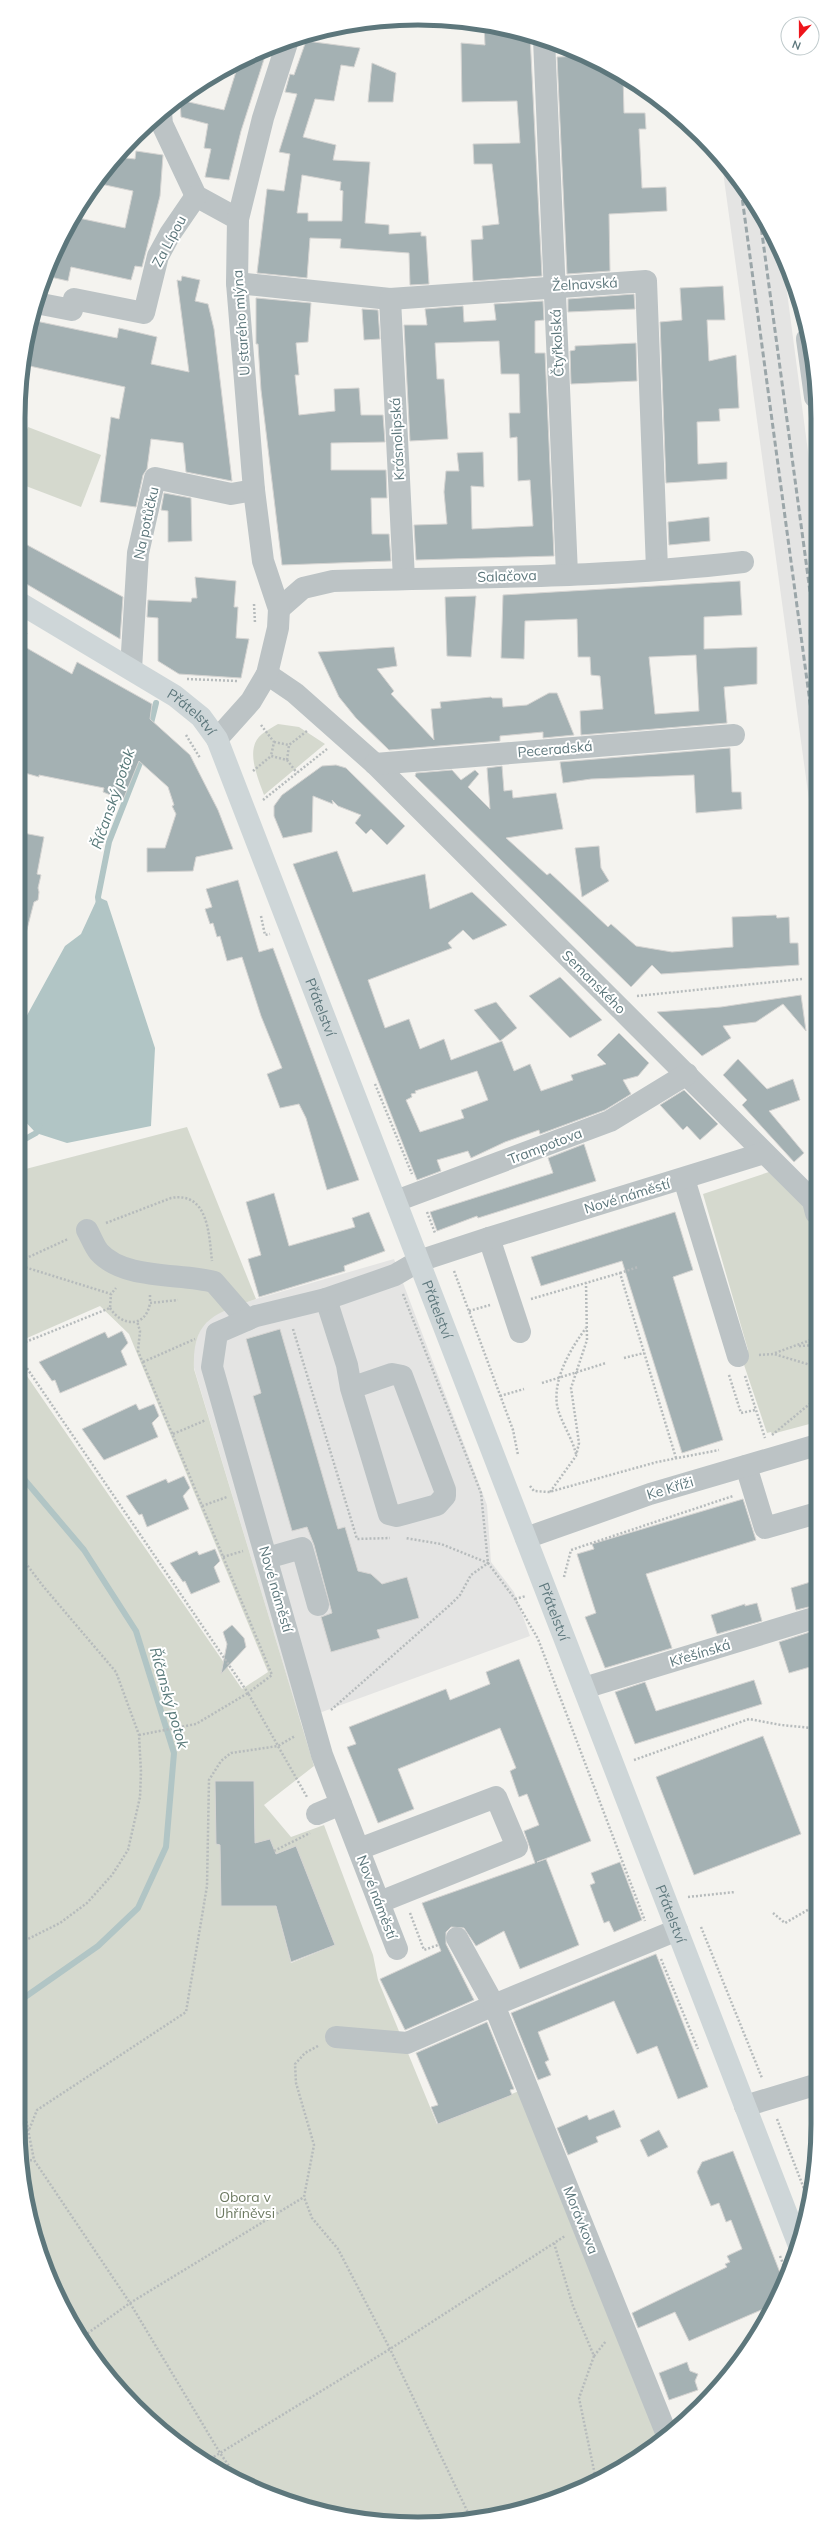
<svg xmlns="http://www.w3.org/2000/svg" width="836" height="2542" font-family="Mulish,sans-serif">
	<rect width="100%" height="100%" fill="#f4f3ef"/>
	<g fill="#e4e4e3">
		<polygon points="721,157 751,196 782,254 815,505 816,851"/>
		<polygon points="394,1259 487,1505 491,1562 514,1592 530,1636 300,1720 194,1368 193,1348 201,1328 214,1314 256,1299"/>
	</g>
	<g fill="#d5d9ce" fill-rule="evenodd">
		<polygon points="28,427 101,455 81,507 18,483 18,454"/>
		<path d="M278,724L299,727L325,744L264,795C258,778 244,748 262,734C267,730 273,727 278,724Z"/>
		<path d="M187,1127L256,1299C215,1314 192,1318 194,1369L314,1766L264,1805L291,1837L324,1825L373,1955L378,1980L437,2124L519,2091L660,2441C610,2481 549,2506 486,2516C447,2523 406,2525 366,2521C257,2508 148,2437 86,2347C63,2313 47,2273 35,2234C32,2223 27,2211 25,2199C22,2175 20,2149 18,2124V1363L242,1689L268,1672L129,1334L100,1306L18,1342V1171ZM215,1781H254L255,1843L270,1839L275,1854L296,1846L335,1945L291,1963L272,1892L255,1906H221L220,1845L216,1844Z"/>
		<polygon points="772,1171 816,1215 817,1422 772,1434 771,1432 767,1433 740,1353 748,1350 703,1194"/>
	</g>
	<polygon fill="#b1c5c5" points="98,897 107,901 155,1048 151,1126 67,1143 36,1133 18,1114 18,1052 25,1019 65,946 81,934"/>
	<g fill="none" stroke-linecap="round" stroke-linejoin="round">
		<g stroke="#b1c5c5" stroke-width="6">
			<polyline points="150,727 156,703"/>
			<polyline points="99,904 98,897 109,842 143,755"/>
			<polyline points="18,1143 36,1133 39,1126"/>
			<polyline points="18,1472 84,1550 136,1631 174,1753 166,1847 138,1908 98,1946 18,2002"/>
		</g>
	</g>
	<g fill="#a4b1b3" stroke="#d5d4d2" fill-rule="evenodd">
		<polygon points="484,25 530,35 542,276 473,281 471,240 483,239 482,226 499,224 492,164 474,164 473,144 520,143 517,101 462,102 461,43 485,45"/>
		<path d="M306,41L360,48L354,67L341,65L334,101L315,99L303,137L336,145L333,160L370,162L365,223L389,225V234L421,232V236H426L429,284L410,285L409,253L340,248L341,239L310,238L307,278L257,273L267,189L284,191L290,154L279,152L297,94L285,92L290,74L294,75ZM302,175L341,182L340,190L343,191L342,221H308V213H297Z"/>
		<polygon points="267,50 241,131 229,180 205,177 211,149 204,148 208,124 181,117 180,100 224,110 239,62"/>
		<polygon points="586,56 623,76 624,113 645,113 646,129 639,129 642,188 666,187 667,211 609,214 610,271 567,274 557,57"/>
		<polygon points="372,63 396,73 393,102 368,102"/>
		<polygon points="136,151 163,155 160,196 142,267 135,266 131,280 71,267 68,281 46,276 59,241 74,217 125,228 133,191 96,183 117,157 135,159"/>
		<polygon points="182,276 200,280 195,301 208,304 214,329 232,481 186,472 183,443 151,439 147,469 143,475 136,507 100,502 111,417 119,419 125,387 25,365 31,320 117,338 119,328 157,337 151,364 189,372 177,280 181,281"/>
		<polygon points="723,286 725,320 707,320 709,361 736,355 739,408 719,409 720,421 697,422 698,464 727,462 727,479 666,483 660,322 682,320 680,288"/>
		<polygon points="634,294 635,309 568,312 568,299"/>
		<polygon points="256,298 311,303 308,342 296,343 299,375 295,375 299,415 335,411 334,389 359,388 361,415 383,415 385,442 331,443 331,470 386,470 387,498 371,498 372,534 389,534 391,561 282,565 261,390 258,344 256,344"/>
		<polygon points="543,301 544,320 535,321 535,353 545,353 554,556 416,560 414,525 447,524 444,492 446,471 459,471 457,453 483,452 484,487 471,486 472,529 533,526 530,480 518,481 517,437 510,438 509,413 520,413 519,374 501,374 499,341 435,343 437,379 444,379 448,439 410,441 404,325 427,325 425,309 463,306 464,322 496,320 494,304"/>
		<polygon points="362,309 378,310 380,339 364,340"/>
		<polygon points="636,343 637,381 571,384 570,351 575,350 575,346"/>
		<polygon points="164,493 191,498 192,541 168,542 168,511 161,510"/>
		<polygon points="709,517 710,541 669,545 668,522"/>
		<polygon points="18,540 123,597 120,639 18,579"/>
		<polygon points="195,577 236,581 234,607 238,607 236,638 249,639 241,678 179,674 158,661 158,618 147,617 148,600 191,602 192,598 197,598"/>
		<path d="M740,581L742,615L704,617V649L757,647V684L724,687L727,723L581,735L580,711L603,709L600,676L591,675L590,657H578L577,619L525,621L524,659L501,658L503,595ZM696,655L699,711L655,714L649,657Z"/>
		<polygon points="476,596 471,657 447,656 445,597"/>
		<polygon points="18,643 72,674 77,662 152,704 150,719 190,755 218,810 233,849 196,857 193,871 147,872 147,848 165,848 176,814 172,806 174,805 168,787 139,761 123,800 103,792 104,788 39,775 39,777 18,771"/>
		<polygon points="394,647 397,666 377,669 394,691 391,694 434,740 431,709 441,708 440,702 491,697 492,698 502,698 503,707 527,705 549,693 557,693 574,735 543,738 543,732 500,736 500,741 389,750 356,718 339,697 318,652"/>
		<polygon points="730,748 732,792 741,792 742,809 696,813 694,775 591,779 563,783 560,762"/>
		<polygon points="336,765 346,768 405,826 387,845 371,829 366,834 355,823 361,815 338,806 332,800 333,804 313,796 312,832 283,838 274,816 274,806 282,795 322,766"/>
		<polygon points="502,766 504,791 512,790 513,798 556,793 563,829 506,838 547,875 550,873 608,927 611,924 636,946 672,952 733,947 732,917 776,915 777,918 789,917 790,943 798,943 799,965 661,974 652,965 631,987 415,776 416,773 452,770 461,780 475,770 479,774 468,787 490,809 487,768"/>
		<polygon points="18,832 44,837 37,874 41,875 38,888 39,892 38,900 34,902 24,941 18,940"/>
		<polygon points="599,846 601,868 609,881 582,897 575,848"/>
		<path d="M337,851L353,892L425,874L430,909L472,892L507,925L473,940L463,930L448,943L452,948L368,980L385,1028L409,1019L420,1049L444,1039L451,1060L502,1041L514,1071L530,1064L541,1091L573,1080L571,1075L606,1064L597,1055L619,1033L649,1063L638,1076L623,1080L631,1094L605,1110L540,1134L539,1130L505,1142L471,1158L468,1151L437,1160L441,1171L417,1180L293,864ZM477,1071L488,1100L461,1110L464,1118L420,1132L406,1100L412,1097L411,1094L416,1093L415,1091Z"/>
		<polygon points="238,880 259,952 273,948 359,1180 327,1190 306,1118 299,1104 280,1108 267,1074 282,1068 261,1016 242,957 227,961 220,936 217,937 213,923 210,924 205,909 212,907 206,889"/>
		<polygon points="560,977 602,1020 570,1038 529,996"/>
		<polygon points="801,995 806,1031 783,1004 756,1022 723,1026 731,1038 702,1056 657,1012 721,1007"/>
		<polygon points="496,1002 517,1028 500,1041 474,1010"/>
		<polygon points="738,1059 767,1089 793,1079 800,1100 769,1111 804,1153 794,1162 742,1105 747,1100 723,1075"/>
		<polygon points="684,1090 718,1124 700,1140 687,1126 683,1130 660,1105"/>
		<polygon points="584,1144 596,1181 478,1218 477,1216 437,1231 430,1212 553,1173 548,1158"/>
		<polygon points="274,1193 289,1246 355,1227 352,1218 369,1212 385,1251 344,1266 345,1271 259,1297 248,1259 261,1255 246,1202"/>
		<polygon points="675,1212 693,1270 673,1277 723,1440 682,1453 622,1261 541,1286 531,1257"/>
		<polygon points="280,1329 338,1529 345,1527 358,1571 371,1574 382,1584 407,1577 419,1618 377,1630 380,1638 331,1652 321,1617 332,1613 314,1545 307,1527 292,1531 253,1396 261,1393 246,1339"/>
		<polygon points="122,1331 128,1343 121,1351 127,1365 60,1393 55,1380 52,1381 39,1362 105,1332 108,1338"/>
		<polygon points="136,1404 139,1410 154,1404 159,1416 152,1423 158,1437 104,1460 82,1429"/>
		<polygon points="184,1476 190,1488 183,1496 189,1509 147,1527 142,1514 139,1515 126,1496 166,1479 168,1483"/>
		<polygon points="743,1499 756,1540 646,1574 672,1648 605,1668 585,1617 596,1613 577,1554 594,1549 592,1544"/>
		<polygon points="215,1549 220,1561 214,1567 220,1582 191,1594 185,1581 183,1582 170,1563 197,1551 199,1555"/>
		<polygon points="817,1580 817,1605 796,1610 791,1588"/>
		<polygon points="757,1603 762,1621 717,1634 711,1615 745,1604 745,1606"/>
		<polygon points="232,1625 244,1638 246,1647 221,1674 227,1644 223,1632"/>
		<polygon points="813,1631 817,1643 817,1665 789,1673 779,1642"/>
		<polygon points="519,1659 591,1841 537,1862 546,1859 579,1945 520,1969 504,1931 476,1946 464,1928 451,1927 446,1932 446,1944 474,2000 405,2030 380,1979 441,1951 422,1903 535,1863 524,1831 539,1825 527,1794 519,1797 510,1771 516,1768 500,1728 398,1769 414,1809 378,1823 347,1747 356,1744 349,1727 446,1689 450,1700 490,1684 486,1672"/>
		<polygon points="754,1680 762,1704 635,1744 615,1692 645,1682 656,1711"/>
		<polygon points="763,1736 801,1834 694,1875 656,1777"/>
		<polygon points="215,1781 254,1781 255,1843 270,1839 276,1854 296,1846 335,1945 291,1962 276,1906 221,1906 220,1845 216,1844"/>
		<polygon points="620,1862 642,1920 614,1932 609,1921 604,1923 590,1885 595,1883 591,1873"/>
		<polygon points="656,1954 708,2087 678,2099 657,2046 637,2054 614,2001 538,2032 549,2060 545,2062 551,2075 538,2080 511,2013"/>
		<polygon points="487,2022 514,2089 510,2090 512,2095 438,2124 431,2107 438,2105 416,2053"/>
		<polygon points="614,2110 621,2127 596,2137 598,2142 568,2155 557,2128 587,2115 589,2120"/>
		<polygon points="659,2130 668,2147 648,2157 640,2140"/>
		<polygon points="733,2151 784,2283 777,2301 775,2304 689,2341 675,2312 638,2328 632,2313 727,2267 725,2264 730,2262 727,2256 742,2249 731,2220 726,2222 719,2203 711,2206 697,2172 702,2162"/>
		<polygon points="687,2362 690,2371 698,2374 695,2381 698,2390 669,2400 659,2373"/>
	</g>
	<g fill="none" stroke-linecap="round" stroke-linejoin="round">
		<g stroke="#b6bbbc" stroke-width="2.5" stroke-dasharray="2 2" stroke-linecap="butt">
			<polyline points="254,604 255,623"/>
			<polyline points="18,630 28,635"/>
			<polyline points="187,679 238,681"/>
			<polyline points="261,725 274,742 271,756 287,760 297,773"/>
			<polyline points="186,735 200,758"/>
			<polyline points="274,742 289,745 307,731"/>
			<polyline points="287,760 289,745"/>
			<polyline points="253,771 271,756"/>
			<polyline points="263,800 327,749"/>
			<polyline points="261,916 265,935 270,934"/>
			<polyline points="637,996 802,979"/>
			<polyline points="375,1084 412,1174"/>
			<polyline points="427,1212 435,1233"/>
			<path d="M106,1223L171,1198C209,1191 209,1236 212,1261"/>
			<polyline points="18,1262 68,1239"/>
			<polyline points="18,1265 111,1294 116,1288"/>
			<polyline points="454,1271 513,1430 518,1455"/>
			<polyline points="620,1273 638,1267"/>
			<polyline points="403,1294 481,1493 488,1563 515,1599 538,1639 645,1921"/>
			<polyline points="150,1295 150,1303 178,1300"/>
			<polyline points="531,1299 620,1273 676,1458"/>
			<path d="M110,1308C122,1327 146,1328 150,1303"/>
			<polyline points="469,1311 490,1305"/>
			<polyline points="293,1329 357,1539 390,1538"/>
			<polyline points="18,1345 110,1308 111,1294"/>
			<polyline points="799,1346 816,1345"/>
			<polyline points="775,1353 816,1338"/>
			<polyline points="18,1355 248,1693 272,1675 138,1351 140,1331 137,1321"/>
			<polyline points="759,1355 774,1354 817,1367"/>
			<polyline points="624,1358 644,1353"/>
			<polyline points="143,1362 195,1339"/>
			<polyline points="810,1366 817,1382"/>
			<polyline points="729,1375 741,1413 755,1410"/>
			<polyline points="745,1376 765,1438"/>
			<polyline points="542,1383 606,1363"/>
			<polyline points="500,1396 524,1389"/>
			<polyline points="173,1434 206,1420"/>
			<polyline points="772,1435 812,1402 817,1383"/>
			<path d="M576,1454C572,1437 560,1421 557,1405C553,1378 571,1348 586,1328"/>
			<polyline points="530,1486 534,1491 549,1492 657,1462 719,1450"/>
			<polyline points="550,1492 576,1456 579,1443 571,1388 587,1340 586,1283"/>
			<polyline points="202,1506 227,1497"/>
			<polyline points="18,1553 43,1586 116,1672 139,1735 141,1772 140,1797 128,1850 112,1875 87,1903 60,1923 18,1944"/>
			<polyline points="223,1557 243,1551"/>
			<polyline points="564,1577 571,1550 733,1496"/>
			<polyline points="515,1599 526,1596"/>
			<polyline points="331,1710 450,1605 460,1595 471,1575 488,1563 441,1544 405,1538"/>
			<polyline points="139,1735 196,1724 248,1693 278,1746 295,1736"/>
			<polyline points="634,1760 749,1719 781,1725 812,1728 817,1742"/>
			<polyline points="274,1851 310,1833"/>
			<polyline points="688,1897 735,1892"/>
			<polyline points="410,1913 424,1950 438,1945"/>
			<polyline points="773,1913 785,1923 818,1904"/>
			<polyline points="701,1927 762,2078"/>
			<polyline points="661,1959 698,2049"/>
			<polyline points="318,2046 305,2053 295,2064 296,2083 314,2145 304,2197 312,2218 338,2249 390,2349 471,2519"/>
			<polyline points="18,2078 34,2160 130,2303 220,2453 241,2483"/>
			<polyline points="777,2119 808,2199"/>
			<polyline points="19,2135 29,2130 37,2110 186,2012 207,1886 209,1780 221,1761 231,1753 278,1746 307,1797"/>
			<polyline points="22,2161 34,2160"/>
			<polyline points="554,2243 573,2306 594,2356 579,2398 596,2480"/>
			<polyline points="780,2256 787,2274"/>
			<polyline points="81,2338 130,2303 304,2197"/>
			<polyline points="594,2356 606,2341"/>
			<polyline points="207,2461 390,2349 565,2236"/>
		</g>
		<g stroke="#bcc3c5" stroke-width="22">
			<polyline points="544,39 567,574"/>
			<polyline points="161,113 162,124 196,196 238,219"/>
			<polyline points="237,283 390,299 646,281 657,569"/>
			<polyline points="390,299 404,579"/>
			<polyline points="36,303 72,310 74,299 144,313 158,256 170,234 196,196"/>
			<polyline points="807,339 815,397"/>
			<path d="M279,609L303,588L333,581C470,577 608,578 743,562"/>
			<polyline points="131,669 138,553 155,478 231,494 254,490"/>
			<polyline points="267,674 295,693 375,764 813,1201 816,1213"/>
			<polyline points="217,739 251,701 267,674 278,628 279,609 263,561 254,490 237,283 238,219 263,118 288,40"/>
			<polyline points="375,764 734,735"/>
			<polyline points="684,1179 738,1356"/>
			<polyline points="396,1201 610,1121 687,1074"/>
			<path d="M87,1230C91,1237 94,1246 99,1252C124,1280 180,1273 214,1282L247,1320"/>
			<polyline points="489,1238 520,1332"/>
			<polyline points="326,1299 347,1365 351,1388 389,1514 397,1516 437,1505 445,1496 445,1490 402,1376 392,1374 351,1388"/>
			<polyline points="746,1466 765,1528 817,1513"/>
			<polyline points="526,1538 650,1494 817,1445"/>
			<polyline points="267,1558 302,1548 318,1605"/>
			<polyline points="584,1688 817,1617"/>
			<polyline points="317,1814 341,1804"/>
			<polyline points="359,1849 496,1797 517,1847 380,1902"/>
			<polyline points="397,1949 322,1755 212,1367 217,1333 256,1316 326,1299 395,1275 419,1261 489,1238 764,1153"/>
			<polyline points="336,2037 407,2043 494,2005 457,1938"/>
			<polyline points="745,2106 818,2084"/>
			<polyline points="667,2435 494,2005 677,1930"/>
		</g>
		<path stroke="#ced6d8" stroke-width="22" id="s1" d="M18,602L175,696L201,717L217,739L798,2243"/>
		<g stroke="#9ba6a9" stroke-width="3" stroke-dasharray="6 3" stroke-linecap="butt">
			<polyline points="740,182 815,740"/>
			<polyline points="759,211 815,629"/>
		</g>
	</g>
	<g text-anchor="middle" stroke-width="4" stroke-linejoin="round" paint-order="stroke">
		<g font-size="14" fill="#5d777c" stroke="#fff">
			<text transform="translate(169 241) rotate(-62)" y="5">Za Lípou</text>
			<text transform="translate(585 284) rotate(-3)" y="5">Želnavská</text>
			<text transform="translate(241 323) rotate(-94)" y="5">U starého mlýna</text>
			<text transform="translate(557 343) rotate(-93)" y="5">Čtyřkolská</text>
			<text transform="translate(397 439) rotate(-93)" y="5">Krásnolipská</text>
			<text transform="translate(146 523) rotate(-78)" y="5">Na potůčku</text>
			<text transform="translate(507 576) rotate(-2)" y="5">Salačova</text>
			<text dy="5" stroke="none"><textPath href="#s1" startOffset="206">Přátelství</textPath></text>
			<text transform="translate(555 749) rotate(-5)" y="5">Peceradská</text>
			<text transform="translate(594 982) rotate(45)" y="5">Semanského</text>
			<text dy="5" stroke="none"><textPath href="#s1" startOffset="531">Přátelství</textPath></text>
			<text transform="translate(545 1146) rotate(-21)" y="5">Trampotova</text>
			<text transform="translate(627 1196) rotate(-17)" y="5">Nové náměstí</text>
			<text dy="5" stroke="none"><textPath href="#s1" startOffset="855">Přátelství</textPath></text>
			<text transform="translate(670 1488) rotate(-17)" y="5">Ke Kříži</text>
			<text transform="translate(276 1589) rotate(74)" y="5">Nové náměstí</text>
			<text dy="5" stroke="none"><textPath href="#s1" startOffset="1179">Přátelství</textPath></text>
			<text transform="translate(700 1653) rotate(-17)" y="5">Křešínská</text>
			<text transform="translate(377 1897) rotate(69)" y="5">Nové náměstí</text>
			<text dy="5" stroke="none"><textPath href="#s1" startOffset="1503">Přátelství</textPath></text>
			<text transform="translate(581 2220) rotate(68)" y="5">Morávkova</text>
		</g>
		<g font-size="14" fill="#6c7960" stroke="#fff">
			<text x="245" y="2202">Obora v<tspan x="245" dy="16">Uhříněvsi</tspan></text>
		</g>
		<g font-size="15" font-style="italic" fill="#587979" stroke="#fff">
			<text transform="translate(113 799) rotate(-71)" y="5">Říčanský potok</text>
			<text transform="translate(169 1698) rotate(74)" y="5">Říčanský potok</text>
		</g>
	</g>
	<path d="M0 0H836V2542H0ZM418 25H418A393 393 0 0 1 811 418V2124A393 393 0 0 1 418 2517H418A393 393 0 0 1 25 2124V418A393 393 0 0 1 418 25Z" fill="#fff" fill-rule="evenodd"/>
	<path fill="none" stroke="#5d777c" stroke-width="5" d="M418 25H418A393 393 0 0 1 811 418V2124A393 393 0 0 1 418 2517H418A393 393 0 0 1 25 2124V418A393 393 0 0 1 418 25Z"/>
	<g transform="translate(800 36) rotate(201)"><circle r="19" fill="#ffffff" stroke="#bec9cb"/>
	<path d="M0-3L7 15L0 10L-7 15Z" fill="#ee151c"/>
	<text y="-6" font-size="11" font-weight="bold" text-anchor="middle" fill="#5d777c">N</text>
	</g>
</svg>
